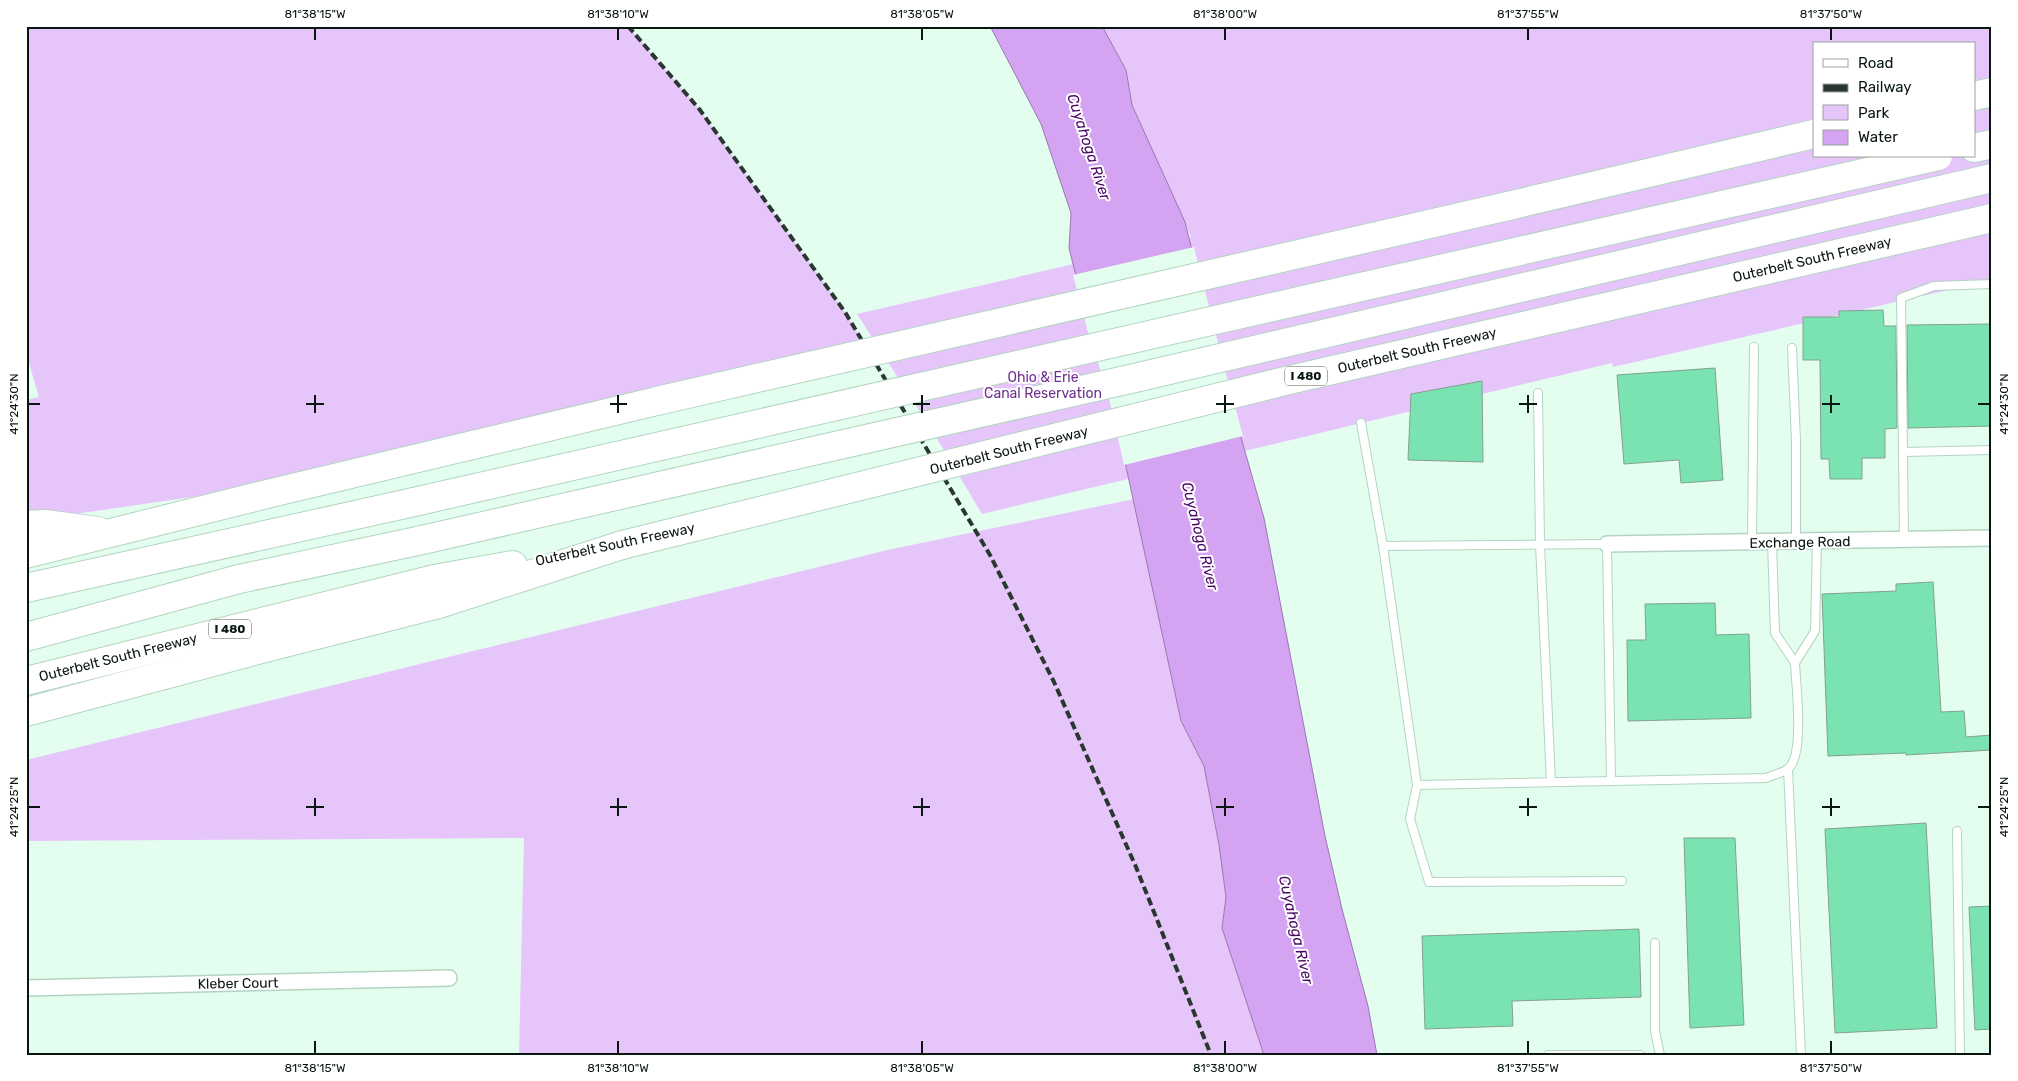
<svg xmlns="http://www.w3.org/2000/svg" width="2018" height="1081" font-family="Rubik,sans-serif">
	<rect width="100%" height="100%" fill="#e3feef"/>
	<g fill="#e6c5fa" fill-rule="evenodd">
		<polygon points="26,26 628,26 700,110 845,312 872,357 269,486 26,521 26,400 39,397 26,353"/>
		<path d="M1102,26H1992V280L1613,367L1612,363L982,514L933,432L857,314L1191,237L1132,105L1126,70ZM1814,44H1974V156H1814Z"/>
		<polygon points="1134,499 1181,721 1204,766 1219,845 1226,897 1222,928 1264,1055 519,1055 524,838 26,841 26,760 892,549"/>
	</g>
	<polygon fill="#d4a3f2" stroke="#9779ae" points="990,26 1102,26 1126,70 1132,105 1185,222 1220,364 1264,518 1325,836 1342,909 1368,1006 1377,1055 1264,1055 1222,928 1226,897 1219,845 1204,766 1181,721 1109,388 1092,339 1069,248 1071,213 1041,124"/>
	<polygon fill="#e3feef" points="1194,247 1223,363 1243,436 1124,465 1107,389 1090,340 1073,275"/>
	<g fill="#7ae3b1" stroke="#82a190">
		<polygon points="1883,310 1884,326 1896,326 1897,428 1885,429 1885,458 1862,458 1862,479 1830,479 1829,459 1821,459 1820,360 1803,360 1803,317 1839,317 1839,311"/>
		<polygon points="1992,324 1992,426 1908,428 1907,325"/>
		<polygon points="1715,368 1723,480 1681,483 1679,460 1624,464 1617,375"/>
		<polygon points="1482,381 1483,462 1408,460 1411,394"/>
		<polygon points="1933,582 1941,712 1964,711 1966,737 1992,735 1992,750 1906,755 1906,753 1828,756 1822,594 1896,591 1896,584"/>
		<polygon points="1715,603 1716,635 1749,634 1751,718 1628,721 1627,640 1646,640 1645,604"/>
		<polygon points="1926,823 1937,1028 1835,1033 1825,829"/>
		<polygon points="1684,838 1735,838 1744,1025 1690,1028"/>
		<polygon points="1992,906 1992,1029 1975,1030 1969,907"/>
		<polygon points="1639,929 1641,997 1512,1001 1513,1026 1425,1029 1422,936"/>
	</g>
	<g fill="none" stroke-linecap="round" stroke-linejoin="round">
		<g stroke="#b3d4c2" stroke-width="10">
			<g id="lane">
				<polyline points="1792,348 1796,441 1796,542"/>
				<polyline points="1538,393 1540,545 1551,782"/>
				<polyline points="1361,423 1383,546 1607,544 1611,780"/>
				<polyline points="1903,452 1901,298 1934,286 1992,284"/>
				<polyline points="1904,540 1903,452 1992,450"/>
				<polyline points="1772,542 1775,633 1795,663 1815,631 1817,541"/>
				<polyline points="1752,543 1754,347"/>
				<path d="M1383,546L1417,785L1766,778C1772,775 1783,773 1788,769C1805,755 1796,686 1795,663"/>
				<polyline points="1788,769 1801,1055"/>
				<polyline points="1417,785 1410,819 1429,882 1622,881"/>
				<polyline points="1957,831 1960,1055"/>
				<polyline points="1655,943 1655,1031 1660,1055"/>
				<polyline points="1548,1055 1640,1055"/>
			</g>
		</g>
		<g stroke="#b3d4c2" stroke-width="18">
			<g id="street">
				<polyline points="1607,544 1992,538"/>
				<polyline points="26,988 449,978"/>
			</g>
		</g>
		<g stroke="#b3d4c2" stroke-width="30">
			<g id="highway">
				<polyline points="1974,96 1992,92"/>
				<polyline points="1974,148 1992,144"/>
				<polyline points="26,525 45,524 98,531"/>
				<polyline points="26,554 267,494 657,401"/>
				<polyline points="26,588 414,502"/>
				<polyline points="26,637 239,579 422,540"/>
				<polyline points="26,681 434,579 513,565"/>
				<polyline points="26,712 265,648 439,604 622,545"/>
			</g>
		</g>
		<use href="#lane" stroke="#fff" stroke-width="8"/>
		<use href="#street" stroke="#fff" stroke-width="15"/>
		<use href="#highway" stroke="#fff" stroke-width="28"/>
		<polyline stroke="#293730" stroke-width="4" stroke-dasharray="8 4" stroke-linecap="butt" points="628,26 700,110 845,312 990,555 1054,682 1136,867 1211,1055"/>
		<g stroke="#b3d4c2" stroke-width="30" stroke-linecap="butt">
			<g id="highway-bridge">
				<polyline points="657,401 1508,206 1814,134"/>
				<polyline points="414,502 1938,156"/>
				<polyline points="422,540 1139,377 1992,178"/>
				<polyline points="622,545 1285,381 1992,218"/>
			</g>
		</g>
		<use href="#highway-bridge" stroke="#fff" stroke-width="28"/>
	</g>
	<path fill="none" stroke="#0a1610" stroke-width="2" d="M315,28V40M618,28V40M922,28V40M1225,28V40M1528,28V40M1831,28V40M315,395V413M618,395V413M922,395V413M1225,395V413M1528,395V413M1831,395V413M28,404H40M306,404H324M610,404H627M913,404H930M1216,404H1234M1519,404H1537M1822,404H1840M1978,404H1990M315,798V816M618,798V816M922,798V816M1225,798V816M1528,798V816M1831,798V816M28,807H40M306,807H324M610,807H627M913,807H930M1216,807H1234M1519,807H1537M1822,807H1840M1978,807H1990M315,1041V1054M618,1041V1054M922,1041V1054M1225,1041V1054M1528,1041V1054M1831,1041V1054"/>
	<g text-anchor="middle" stroke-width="4" stroke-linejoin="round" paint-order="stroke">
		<g fill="#fff" stroke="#545c58" stroke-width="1">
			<rect x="1285" y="366.5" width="42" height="19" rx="4"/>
			<rect x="209" y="619.5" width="42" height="19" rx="4"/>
		</g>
		<g font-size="12" font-weight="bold" fill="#0a1610">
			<text x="1306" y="380">I 480</text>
			<text x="230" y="633">I 480</text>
		</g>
		<g font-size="14" fill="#0a1610" stroke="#fff">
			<text transform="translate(1812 259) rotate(-13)" y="5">Outerbelt South Freeway</text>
			<text transform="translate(1417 350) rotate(-13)" y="5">Outerbelt South Freeway</text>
			<text transform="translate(1009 450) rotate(-14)" y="5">Outerbelt South Freeway</text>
			<text transform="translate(1800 542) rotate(-1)" y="5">Exchange Road</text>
			<text transform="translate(615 544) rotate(-12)" y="5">Outerbelt South Freeway</text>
			<text transform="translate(118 657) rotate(-14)" y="5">Outerbelt South Freeway</text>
			<text transform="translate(238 983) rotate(-1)" y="5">Kleber Court</text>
		</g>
		<g font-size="14" fill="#6e318d" stroke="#fff">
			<text x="1043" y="382">Ohio &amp; Erie<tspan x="1043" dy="16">Canal Reservation</tspan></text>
		</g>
		<g font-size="15" font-style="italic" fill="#4a0466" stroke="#fff">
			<text transform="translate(1089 147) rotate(72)" y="5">Cuyahoga River</text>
			<text transform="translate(1200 536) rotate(76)" y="5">Cuyahoga River</text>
			<text transform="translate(1296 930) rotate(77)" y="5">Cuyahoga River</text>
		</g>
	</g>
	<rect width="2018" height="1081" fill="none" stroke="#ffffff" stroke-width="55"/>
	<rect x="1813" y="42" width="162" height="115" fill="#ffffff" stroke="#9da29f"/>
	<rect x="1823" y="59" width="25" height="8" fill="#ffffff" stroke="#9da29f"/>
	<text x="1858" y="68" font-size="15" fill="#0a1610">Road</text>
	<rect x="1823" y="84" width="25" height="8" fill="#293730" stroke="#9da29f"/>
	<text x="1858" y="92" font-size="15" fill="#0a1610">Railway</text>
	<rect x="1823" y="105" width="25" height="15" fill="#e6c5fa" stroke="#9da29f"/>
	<text x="1858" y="118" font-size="15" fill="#0a1610">Park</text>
	<rect x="1823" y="130" width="25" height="15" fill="#d4a3f2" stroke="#9da29f"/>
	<text x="1858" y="142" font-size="15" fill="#0a1610">Water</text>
	<rect x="28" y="28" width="1962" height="1026" fill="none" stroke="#0a1610" stroke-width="2"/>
	<g font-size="12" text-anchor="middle" fill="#0a1610">
		<text x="315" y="18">81°38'15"W</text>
		<text x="618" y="18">81°38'10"W</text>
		<text x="922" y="18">81°38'05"W</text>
		<text x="1225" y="18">81°38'00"W</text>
		<text x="1528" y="18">81°37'55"W</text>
		<text x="1831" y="18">81°37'50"W</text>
		<text transform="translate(14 404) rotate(-90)" y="4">41°24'30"N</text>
		<text transform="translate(2004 404) rotate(-90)" y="4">41°24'30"N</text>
		<text transform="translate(14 807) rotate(-90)" y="4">41°24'25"N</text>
		<text transform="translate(2004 807) rotate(-90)" y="4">41°24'25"N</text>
		<text x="315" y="1072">81°38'15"W</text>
		<text x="618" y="1072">81°38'10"W</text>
		<text x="922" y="1072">81°38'05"W</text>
		<text x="1225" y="1072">81°38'00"W</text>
		<text x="1528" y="1072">81°37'55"W</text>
		<text x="1831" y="1072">81°37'50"W</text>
	</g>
</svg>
